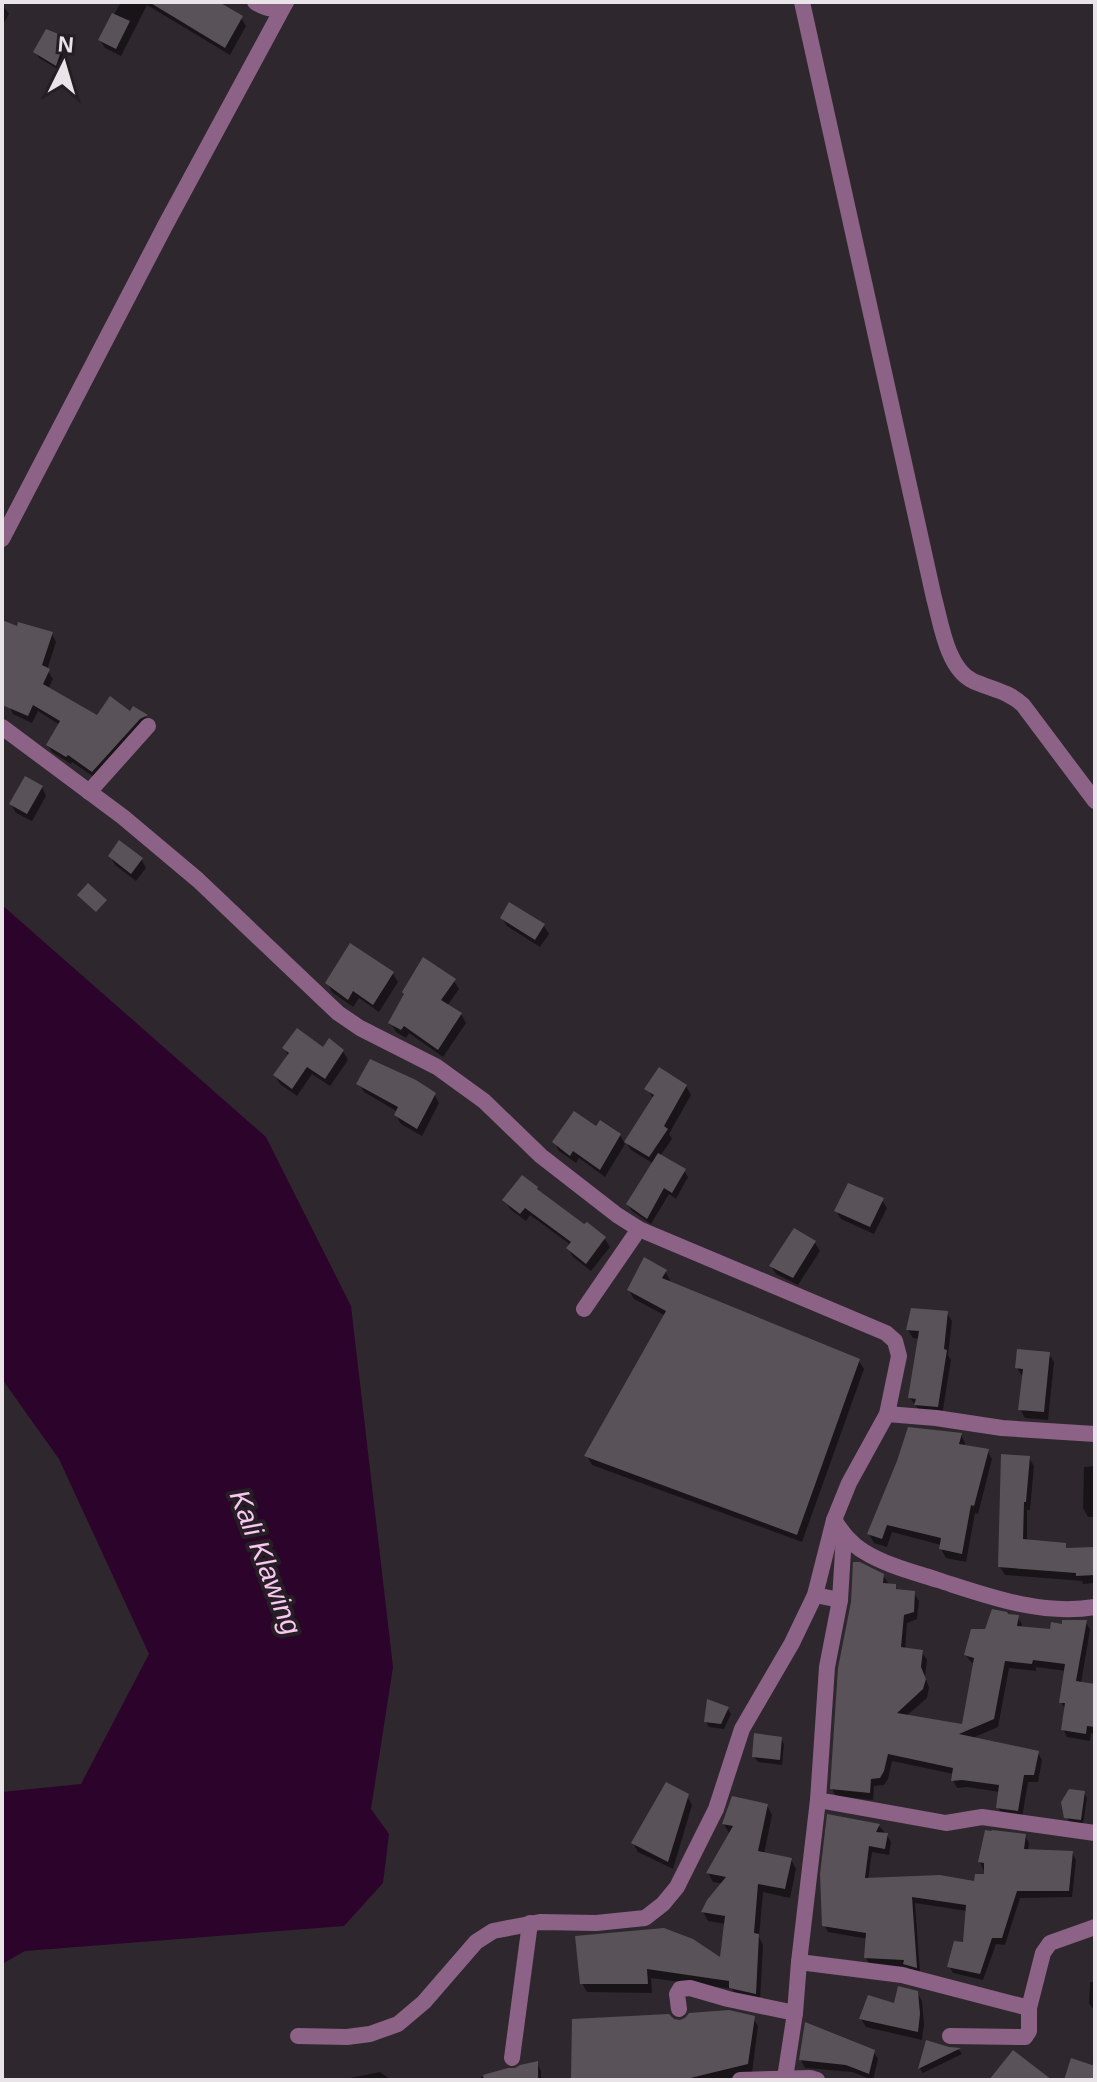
<svg xmlns="http://www.w3.org/2000/svg" width="1097" height="2082" font-family="Helvetica,sans-serif">
	<rect width="100%" height="100%" fill="#2f272e"/>
	<polygon fill="#2c032a" points="2,905 266,1137 351,1306 393,1667 371,1809 389,1834 383,1883 344,1926 25,1951 2,1964 2,1792 81,1784 149,1654 59,1459 2,1379"/>
	<g fill="#0007">
		<polygon points="121,2 204,2 241,18 246,26 230,55 147,5 121,56 105,48 100,40"/>
		<polygon points="2,4 9,14 2,26"/>
		<polygon points="65,38 68,44 59,70 39,58 36,52"/>
		<polygon points="2,623 52,634 56,642 47,670 53,679 48,689 97,717 131,714 134,708 146,717 150,724 97,779 72,762 71,764 52,752 48,745 60,725 38,711 32,723 13,714 2,690"/>
		<polygon points="42,787 46,796 32,821 16,813 11,804"/>
		<polygon points="110,856 141,859 146,868 136,881 115,865"/>
		<polygon points="502,918 544,926 549,934 540,947 507,926"/>
		<polygon points="393,974 398,982 379,1012 359,998 353,1007 332,992 327,983"/>
		<polygon points="454,981 459,989 447,1006 461,1014 466,1023 443,1057 409,1033 406,1038 396,1032 391,1023"/>
		<polygon points="284,1048 343,1051 348,1060 330,1086 312,1074 297,1096 280,1084 275,1075 289,1057"/>
		<polygon points="359,1084 434,1094 439,1103 422,1136 401,1124 396,1115 398,1112 364,1092"/>
		<polygon points="686,1086 691,1095 669,1134 672,1139 660,1156 684,1171 688,1177 676,1199 669,1194 651,1224 632,1211 628,1205 654,1164 631,1150 626,1142 654,1099 647,1089"/>
		<polygon points="597,1129 620,1135 625,1144 605,1177 579,1158 576,1163 559,1151 554,1142"/>
		<polygon points="537,1189 540,1194 605,1239 610,1247 591,1271 573,1257 568,1248 571,1245 530,1215 526,1221 510,1209 505,1200"/>
		<polygon points="882,1200 887,1208 874,1234 841,1219 836,1211"/>
		<polygon points="815,1243 820,1251 798,1285 776,1274 771,1266"/>
		<polygon points="665,1271 670,1280 669,1283 859,1361 864,1369 802,1542 592,1465 587,1456 666,1316 634,1299 629,1290"/>
		<polygon points="947,1313 952,1321 948,1355 951,1360 942,1415 921,1413 910,1398 920,1339 913,1338 908,1330"/>
		<polygon points="1049,1354 1054,1362 1048,1420 1025,1418 1020,1409 1024,1377 1022,1376 1017,1368"/>
		<polygon points="961,1435 965,1443 964,1447 987,1450 992,1459 978,1514 975,1513 966,1562 946,1558 941,1549 941,1545 892,1532 887,1547 874,1543 869,1534 899,1462"/>
		<polygon points="1029,1458 1034,1466 1030,1510 1027,1510 1027,1542 1064,1545 1067,1550 1095,1549 1095,1583 1083,1584 1082,1581 1005,1575 1000,1567"/>
		<polygon points="1095,1466 1095,1517 1088,1517 1083,1508 1084,1467"/>
		<polygon points="883,1575 888,1583 895,1586 898,1591 914,1593 919,1601 917,1619 907,1623 905,1650 922,1652 927,1660 925,1676 929,1688 927,1698 905,1717 964,1726 975,1664 971,1662 966,1655 986,1631 1017,1617 1022,1624 1021,1628 1052,1631 1063,1626 1086,1622 1090,1630 1081,1683 1095,1686 1095,1734 1091,1733 1090,1741 1067,1737 1063,1729 1066,1710 1061,1702 1066,1671 1036,1667 1036,1671 1009,1668 998,1727 970,1739 1038,1753 1042,1760 1038,1782 1028,1782 1022,1818 1002,1815 998,1807 1000,1792 967,1787 957,1788 953,1780 954,1774 892,1761 888,1779 884,1785 874,1786 873,1800 836,1796 832,1789"/>
		<polygon points="728,1709 731,1714 724,1729 709,1727 706,1722"/>
		<polygon points="781,1739 784,1744 782,1765 758,1762 754,1757"/>
		<polygon points="1084,1793 1087,1798 1083,1824 1070,1822 1066,1817"/>
		<polygon points="687,1796 692,1805 673,1869 638,1852 633,1843"/>
		<polygon points="767,1805 772,1815 764,1854 791,1860 796,1869 790,1898 763,1892 759,1937 763,1945 760,2002 737,1997 732,1989 651,1978 652,1993 587,1992 582,1983 577,1938 721,1961 726,1924 708,1921 703,1912 723,1884 713,1882 708,1873 729,1833 724,1824"/>
		<polygon points="829,1817 879,1826 887,1835 891,1842 889,1855 872,1852 868,1880 975,1883 986,1876 980,1862 1025,1836 1029,1843 1028,1851 1072,1853 1076,1860 1072,1897 1020,1898 1005,1945 996,1944 983,1980 953,1973 949,1966 964,1945 967,1911 915,1903 920,1973 909,1971 907,1967 870,1965 866,1958 868,1939 828,1932 824,1925"/>
		<polygon points="1090,1982 1095,1982 1095,2009 1092,2008 1089,2003"/>
		<polygon points="917,1992 922,2001 924,2024 922,2040 866,2027 861,2019 896,2006"/>
		<polygon points="753,2018 758,2026 752,2073 722,2080 573,2080 673,2021"/>
		<polygon points="927,2043 959,2050 962,2054 923,2073 920,2069"/>
		<polygon points="873,2051 878,2059 873,2080 852,2072 805,2068 801,2060"/>
		<polygon points="537,2063 541,2071 541,2080 481,2080 481,2077"/>
		<polygon points="380,2072 391,2080 340,2080"/>
	</g>
	<g fill="#5a5259">
		<polygon points="149,2 219,2 243,16 225,48"/>
		<polygon points="112,13 130,21 116,49 98,40"/>
		<polygon points="46,29 66,37 56,66 33,52"/>
		<polygon points="2,620 17,626 18,622 53,632 42,665 50,669 43,684 97,715 110,696 130,711 133,706 148,715 140,719 92,772 68,755 66,757 46,745 60,721 33,705 28,716 2,705"/>
		<polygon points="25,776 43,786 27,814 9,804"/>
		<polygon points="119,840 143,858 131,874 108,856"/>
		<polygon points="88,883 107,900 96,912 77,895"/>
		<polygon points="509,902 545,924 535,940 500,918"/>
		<polygon points="350,943 394,972 373,1005 353,991 348,1000 325,983"/>
		<polygon points="423,957 456,979 441,1000 462,1013 438,1050 404,1026 401,1030 388,1023 404,994 402,992"/>
		<polygon points="297,1028 323,1047 329,1038 344,1050 325,1079 307,1067 292,1089 273,1075 289,1053 282,1048"/>
		<polygon points="370,1059 416,1080 436,1093 417,1129 394,1115 398,1107 356,1084"/>
		<polygon points="659,1067 687,1085 664,1126 668,1129 649,1157 624,1142 654,1095 644,1089"/>
		<polygon points="574,1111 596,1126 600,1120 621,1134 600,1170 573,1151 570,1156 552,1142"/>
		<polygon points="658,1153 686,1169 672,1193 664,1188 647,1219 626,1204"/>
		<polygon points="522,1175 538,1187 537,1189 584,1224 587,1222 606,1237 586,1264 566,1248 571,1242 525,1208 520,1214 502,1200"/>
		<polygon points="848,1183 884,1198 870,1227 834,1211"/>
		<polygon points="794,1228 816,1241 793,1278 769,1266"/>
		<polygon points="644,1257 667,1270 662,1278 860,1359 797,1535 584,1456 666,1311 627,1290"/>
		<polygon points="911,1308 948,1311 944,1349 947,1350 938,1407 914,1405 916,1399 908,1398 919,1331 906,1330"/>
		<polygon points="1017,1349 1050,1352 1044,1412 1018,1410 1023,1369 1015,1368"/>
		<polygon points="908,1427 962,1433 959,1444 989,1449 974,1506 971,1505 962,1554 939,1549 941,1538 887,1525 882,1539 867,1534 897,1461"/>
		<polygon points="1001,1454 1030,1456 1026,1502 1024,1502 1023,1539 1066,1543 1066,1548 1094,1547 1095,1575 1076,1576 1076,1573 998,1567"/>
		<polygon points="853,1562 860,1562 884,1574 883,1583 896,1584 896,1589 915,1591 914,1612 904,1615 901,1647 923,1650 921,1667 926,1679 923,1689 897,1713 962,1724 974,1658 964,1655 971,1629 985,1629 992,1609 1007,1612 1008,1614 1019,1615 1017,1626 1050,1629 1051,1622 1062,1624 1062,1620 1087,1620 1076,1681 1095,1684 1095,1727 1087,1726 1086,1734 1061,1730 1065,1703 1059,1703 1065,1664 1033,1660 1032,1664 1005,1661 994,1719 959,1734 1039,1751 1034,1775 1024,1775 1018,1811 996,1808 999,1785 962,1780 951,1781 953,1768 888,1754 884,1771 880,1778 871,1779 870,1793 830,1789 838,1668 851,1602"/>
		<polygon points="707,1699 729,1707 721,1724 704,1722"/>
		<polygon points="754,1733 782,1737 780,1760 752,1757"/>
		<polygon points="666,1782 689,1794 668,1862 631,1843"/>
		<polygon points="1069,1789 1085,1791 1081,1820 1064,1818 1061,1802"/>
		<polygon points="732,1796 768,1804 758,1851 792,1858 785,1889 758,1884 754,1933 759,1934 756,1994 729,1988 729,1981 647,1969 648,1984 580,1984 575,1936 664,1928 693,1939 720,1957 725,1916 701,1912 707,1900 726,1877 706,1873 733,1826 722,1824"/>
		<polygon points="827,1814 880,1824 876,1832 888,1833 885,1849 869,1846 865,1878 940,1875 974,1881 975,1874 984,1874 984,1863 978,1862 985,1830 991,1831 992,1830 1026,1834 1024,1849 1073,1851 1069,1891 1017,1891 1002,1938 992,1938 980,1974 947,1967 954,1941 963,1942 966,1905 912,1897 917,1968 903,1964 904,1960 864,1958 866,1933 822,1926 820,1874"/>
		<polygon points="898,1986 918,1991 920,2014 918,2032 859,2019 868,1995 894,2003"/>
		<polygon points="729,2010 755,2016 748,2064 682,2080 571,2080 572,2019 669,2014 674,2019 680,2020 685,2018 689,2013"/>
		<polygon points="805,2022 875,2050 869,2074 846,2065 799,2060"/>
		<polygon points="926,2040 949,2047 961,2048 918,2069"/>
		<polygon points="1013,2050 1052,2080 989,2080"/>
		<polygon points="1071,2058 1095,2066 1095,2080 1064,2080"/>
		<polygon points="538,2061 538,2080 484,2080 483,2075 508,2068 515,2068 520,2065"/>
	</g>
	<g fill="none" stroke-linecap="round" stroke-linejoin="round">
		<g stroke="#8c6287" stroke-width="16">
			<path d="M255,2C267,10 275,11 286,2"/>
			<path d="M802,2L934,598C941,623 947,669 973,681C991,689 1008,691 1023,705L1095,801"/>
			<polyline points="2,539 166,224 286,2"/>
			<polyline points="89,792 148,726"/>
			<polyline points="584,1309 639,1229"/>
			<polyline points="887,1414 936,1418 1002,1428 1095,1434"/>
			<polyline points="815,1595 840,1600 827,1667 818,1800 946,1823 982,1817 1095,1833"/>
			<polyline points="840,1600 844,1535"/>
			<polyline points="799,1962 902,1975 1029,2008 1043,1953 1050,1943 1095,1927"/>
			<polyline points="679,2009 677,1994 680,1989 690,1988 728,1999 795,2013"/>
			<polyline points="298,2036 347,2037 370,2034 398,2024 424,2002 476,1942 493,1931 540,1922 596,1923 645,1918 663,1904 677,1887 716,1809 742,1729 792,1643 815,1595 834,1520"/>
			<polyline points="950,2036 1025,2037 1029,2031 1029,2008"/>
			<polyline points="512,2058 530,1923"/>
			<polyline points="785,2078 795,2013 799,1962 818,1800"/>
			<polyline points="740,2080 810,2078 817,2080"/>
		</g>
		<path stroke="#8c6287" stroke-width="16" d="M2,727L123,817L198,880L338,1013L360,1028L437,1067L484,1101L541,1156L617,1215L639,1229L886,1333L895,1341L899,1356L887,1414L849,1483L834,1520C842,1532 850,1543 863,1551C885,1565 913,1572 938,1580C988,1596 1041,1616 1095,1607"/>
	</g>
	<g text-anchor="middle" stroke-width="8" stroke-linejoin="round" paint-order="stroke">
		<g font-size="28" font-style="italic" fill="#fac7f3" stroke="#251e24">
			<text transform="translate(266 1562) rotate(69)" y="10">Kali Klawing</text>
		</g>
	</g>
	<rect width="1097" height="2082" fill="none" stroke="#e9e4e8" stroke-width="8"/>
	<g transform="translate(64 64) rotate(5)" stroke="#251e24" stroke-width="6" paint-order="stroke">
	<path d="M0-6L14 30L0 20L-14 30Z" fill="#e9e4e8"/>
	<text y="-12" font-size="22" font-weight="bold" text-anchor="middle" fill="#e9e4e8">N</text>
	</g>
</svg>
